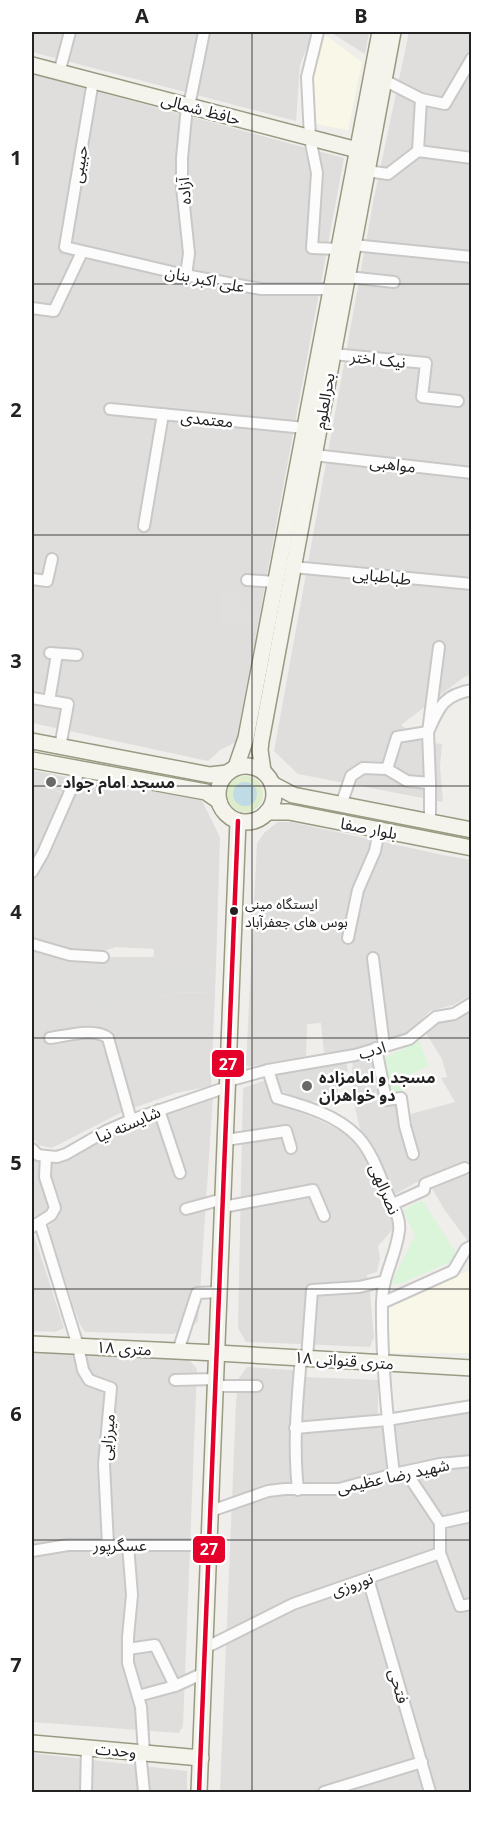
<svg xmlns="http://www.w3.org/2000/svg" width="503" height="1824" font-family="'Noto Sans','Noto Sans Arabic',sans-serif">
	<rect width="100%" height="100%" fill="#f0eeeb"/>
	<g fill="#dfdedc">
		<polygon points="32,32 313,32 300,65 296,121 32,52"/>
		<polygon points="330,32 369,32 365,54"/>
		<polygon points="409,32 471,32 471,675 464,677 401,725 422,742 442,744 440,766 443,802 298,774 274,751 374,198"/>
		<polygon points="32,74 344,158 236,742 220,750 208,761 32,723"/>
		<polygon points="80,780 201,799 215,827 220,838 216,965 153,965 154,949 116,947 100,952 87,951 87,970 82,971 148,998 168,996 168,992 215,993 211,1086 176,1093 122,1112 52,1148 38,1145 32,1137 32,785 75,796"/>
		<polygon points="278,822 291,822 443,855 471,860 471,995 453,1005 430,1011 410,1032 355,1050 324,1053 321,1023 307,1024 306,1056 248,1067 246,1065 257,843 265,832"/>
		<polygon points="471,1009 471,1269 467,1240 444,1209 433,1190 419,1181 392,1196 361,1133 353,1099 352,1073 353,1058 372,1055 375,1058 376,1088 384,1107 399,1104 400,1135 412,1132 411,1114 455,1102 441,1078 447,1077 442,1059 426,1033 443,1017"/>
		<polygon points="266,1080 275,1103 319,1120 341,1131 358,1144 366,1155 392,1216 394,1228 378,1246 380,1259 377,1272 367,1275 370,1292 374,1337 370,1347 246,1342 238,1328 243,1088"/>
		<polygon points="213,1096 198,1322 174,1334 85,1332 79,1323 48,1227 59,1216 61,1202 52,1178 51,1164 72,1156 137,1124"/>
		<polygon points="42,1188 48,1209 32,1218 34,1235 64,1328 55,1332 32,1331 32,1192 34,1192"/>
		<polygon points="32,1353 188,1359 197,1369 183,1726 179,1733 32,1722"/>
		<polygon points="247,1367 306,1371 306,1377 378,1380 378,1428 420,1422 471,1411 471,1792 220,1792 236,1402 239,1378"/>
		<polygon points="32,1753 187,1771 187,1792 32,1792"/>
	</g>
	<g fill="#f8f7e8">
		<polygon points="324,34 362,62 348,130 310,123 311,77"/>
		<polygon points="471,1270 471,1353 390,1353 386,1305"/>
	</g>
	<g fill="#dededc">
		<polygon points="32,770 71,778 66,793 32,785"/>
		<polygon points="111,957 154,957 154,965 216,965 215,993 169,992 168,996 148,998 106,1006 81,1002 81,971 87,970 87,963"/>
		<polygon points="346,1062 348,1071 344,1072 346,1082 338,1082 338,1099 307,1102 277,1089 274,1074"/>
		<polygon points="32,1155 39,1159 42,1188 34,1193 32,1192"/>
	</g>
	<circle fill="#ddeccb" cx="245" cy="794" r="18"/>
	<g fill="#daf5da">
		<polygon points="419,1041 429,1066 400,1079 404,1095 389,1096 381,1060"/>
		<polygon points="422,1200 455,1251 455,1260 400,1284 391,1283 415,1236 403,1210"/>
	</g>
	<polygon fill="#e0dfde" points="222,590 242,591 241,608 259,609 258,626 221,624"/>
	<circle fill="#bfdbe3" cx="245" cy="794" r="12"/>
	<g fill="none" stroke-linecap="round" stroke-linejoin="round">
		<g stroke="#c9c8c7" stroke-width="14">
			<g id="street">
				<polyline points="318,32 307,77 310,138 317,173 312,248 339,249"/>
				<polyline points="59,73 70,32"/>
				<polyline points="384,80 421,99 445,104 472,58"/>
				<polyline points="93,81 65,247 185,275 261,289 331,289"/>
				<polyline points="189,106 204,32"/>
				<polyline points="418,151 421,99"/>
				<polyline points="367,171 388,174 418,151 472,158"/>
				<polyline points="353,245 472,257"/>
				<polyline points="186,276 189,253 182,187 182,158 187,106"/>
				<polyline points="348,277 394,282"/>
				<polyline points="32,308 54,311 82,252"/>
				<polyline points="333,354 426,363 422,397 458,401"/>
				<polyline points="110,409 305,428"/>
				<polyline points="314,455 472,473"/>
				<polyline points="144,526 163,414"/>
				<polyline points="293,567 472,584"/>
				<polyline points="32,579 47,581 52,559"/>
				<polyline points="247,580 275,582"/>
				<polyline points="50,653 77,655"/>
				<polyline points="32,698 68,704 60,747"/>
				<polyline points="49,701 57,654"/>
				<path d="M387,769L397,737L428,732C439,707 443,695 472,690"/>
				<polyline points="341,805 351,776 363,768 387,769 407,781 430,783"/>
				<polyline points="430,821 430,783 428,732 439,647"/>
				<polyline points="32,872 43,853 80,769"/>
				<polyline points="348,938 358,890 375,851 379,830"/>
				<polyline points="32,944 70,955 103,957"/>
				<polyline points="373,958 384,1046"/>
				<path d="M50,1038C65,1036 96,1027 108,1038L131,1120"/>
				<polyline points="376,1048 386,1100 401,1098 405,1126 413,1154"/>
				<path d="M268,1070L277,1098C305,1106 337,1115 358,1137C372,1152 379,1174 387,1193C392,1205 401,1217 399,1231C396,1256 382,1277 382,1302C381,1359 387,1417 394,1474"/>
				<polyline points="228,1081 268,1070 355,1055 409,1039 436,1017 454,1014 472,1003"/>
				<polyline points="159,1110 180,1173"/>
				<polyline points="226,1140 286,1131 291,1148"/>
				<polyline points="32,1149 38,1155 46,1156 57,1157 66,1154 106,1131 131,1120 227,1087"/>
				<polyline points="393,1204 424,1190 425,1184 465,1168"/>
				<polyline points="223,1207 313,1190 324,1216"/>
				<polyline points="186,1209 223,1199"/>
				<polyline points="40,1223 78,1346 83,1370 89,1380 111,1388 104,1464 108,1545"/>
				<polyline points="32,1227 51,1215 55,1208 45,1177 46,1156"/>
				<polyline points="382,1303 453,1271 466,1249 472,1246"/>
				<polyline points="178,1351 197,1293 219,1292"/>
				<polyline points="307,1358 312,1290 359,1287 385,1281"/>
				<polyline points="175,1380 216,1379"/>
				<polyline points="216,1386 257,1386"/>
				<polyline points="295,1428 387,1420 472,1406"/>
				<polyline points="406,1472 440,1523"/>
				<path d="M298,1490C293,1445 297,1402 301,1357"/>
				<polyline points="211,1511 268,1491 285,1489 339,1489 394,1474 440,1464 472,1461"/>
				<polyline points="472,1516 440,1523 440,1553 460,1606 472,1604"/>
				<polyline points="128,1545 132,1595 128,1637 128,1663 141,1707 144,1753"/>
				<polyline points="32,1551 68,1545 209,1545"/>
				<polyline points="368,1579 430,1792"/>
				<polyline points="205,1648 293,1604 440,1553"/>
				<polyline points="128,1649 155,1645 175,1686"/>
				<polyline points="138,1696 175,1686 204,1673"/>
				<polyline points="140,1752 144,1792"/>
				<polyline points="86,1792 87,1748"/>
				<polyline points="324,1792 422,1762"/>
			</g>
		</g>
		<g stroke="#999a82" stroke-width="18">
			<g id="secondary">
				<polyline points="32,65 365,152"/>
				<polyline points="32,741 210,775 227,773"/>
				<polyline points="32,760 206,792 219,801"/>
				<circle cx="246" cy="794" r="28"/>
				<polyline points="236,767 246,738 380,32"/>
				<polyline points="263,771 260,750 261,741 393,32"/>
				<polyline points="272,784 293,795 472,830"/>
				<polyline points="267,812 289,812 472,848"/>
				<polyline points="32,1344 217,1353 472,1368"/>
				<polyline points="32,1743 201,1758"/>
				<polyline points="199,1792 238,821"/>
			</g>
		</g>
		<use href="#street" stroke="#fdfcfc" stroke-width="10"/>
		<use href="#secondary" stroke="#f4f4ed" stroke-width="15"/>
		<g stroke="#fff" stroke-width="9">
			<polyline id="bus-1" points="199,1792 238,821"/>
		</g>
		<use href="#bus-1" stroke="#e4002b" stroke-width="4.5"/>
	</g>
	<path fill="none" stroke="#222" stroke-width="1.5" stroke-opacity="0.55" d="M252,32V1792M32,284H472M32,535H472M32,786H472M32,1038H472M32,1289H472M32,1540H472"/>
	<g fill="#6a6968" stroke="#fff" stroke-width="2">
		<circle cx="51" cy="782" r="6"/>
		<circle cx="307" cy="1086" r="6"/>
	</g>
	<circle fill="#222" stroke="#fff" stroke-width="2" cx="234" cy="911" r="5"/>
	<g text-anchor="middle" stroke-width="5" stroke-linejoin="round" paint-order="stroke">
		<g font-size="14" fill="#222" stroke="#fff" text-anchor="start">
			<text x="245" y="909">ایستگاه مینی<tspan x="245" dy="18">بوس های جعفرآباد</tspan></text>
		</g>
		<g font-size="16" fill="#222" stroke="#fff">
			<text transform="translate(201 109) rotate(15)" y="6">حافظ شمالی</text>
			<text transform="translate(79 164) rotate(-81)" y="6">حبیبی</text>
			<text transform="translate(184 191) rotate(-94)" y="6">آزاده</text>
			<text transform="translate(205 279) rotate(11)" y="6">علی اکبر بنان</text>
			<text transform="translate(378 359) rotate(6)" y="6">نیک اختر</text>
			<text transform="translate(324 401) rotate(-80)" y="6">بحرالعلوم</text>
			<text transform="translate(207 419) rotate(6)" y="6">معتمدی</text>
			<text transform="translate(393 464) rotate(7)" y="6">مواهبی</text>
			<text transform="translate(382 576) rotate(6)" y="6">طباطبایی</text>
			<text transform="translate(369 828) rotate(11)" y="6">بلوار صفا</text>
			<text transform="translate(372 1050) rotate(-16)" y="6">ادب</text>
			<text transform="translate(128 1124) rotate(-23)" y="6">شایسته نیا</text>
			<text transform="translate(385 1189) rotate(67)" y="6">نصرالهی</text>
			<text transform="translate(124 1348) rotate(3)" y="6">۱۸ متری</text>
			<text transform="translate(344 1360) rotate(4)" y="6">۱۸ متری قنواتی</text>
			<text transform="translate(107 1437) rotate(-85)" y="6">میرزایی</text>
			<text transform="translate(393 1476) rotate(-12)" y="6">شهید رضا عظیمی</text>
			<text x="120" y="1551">عسگرپور</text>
			<text transform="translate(352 1584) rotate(-19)" y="6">نوروزی</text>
			<text transform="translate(399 1686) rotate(74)" y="6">فتحی</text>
			<text transform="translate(116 1750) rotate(5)" y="6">وحدت</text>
		</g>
		<g font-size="16" font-weight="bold" fill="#222" stroke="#fff" text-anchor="start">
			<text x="63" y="788">مسجد امام جواد</text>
			<text x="319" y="1083">مسجد و امامزاده<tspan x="319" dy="18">دو خواهران</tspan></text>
		</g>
	</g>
	<g stroke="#fff" stroke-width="2">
		<rect x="211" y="1049" width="34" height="29" rx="6" fill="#e4002b"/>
		<rect x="192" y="1535" width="34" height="29" rx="6" fill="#e4002b"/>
	</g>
	<g font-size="16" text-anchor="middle" font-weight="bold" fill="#fff">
		<text x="228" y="1070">27</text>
		<text x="209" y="1555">27</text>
	</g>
	<rect width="503" height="1824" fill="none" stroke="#ffffff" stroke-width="66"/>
	<rect x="33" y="33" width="437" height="1758" fill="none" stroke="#222" stroke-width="2"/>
	<g font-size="20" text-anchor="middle" font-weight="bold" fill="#222">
		<text x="142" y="23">A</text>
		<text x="361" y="23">B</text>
		<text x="16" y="165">1</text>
		<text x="16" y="417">2</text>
		<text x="16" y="668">3</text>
		<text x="16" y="919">4</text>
		<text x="16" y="1170">5</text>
		<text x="16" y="1421">6</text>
		<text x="16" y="1672">7</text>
	</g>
</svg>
